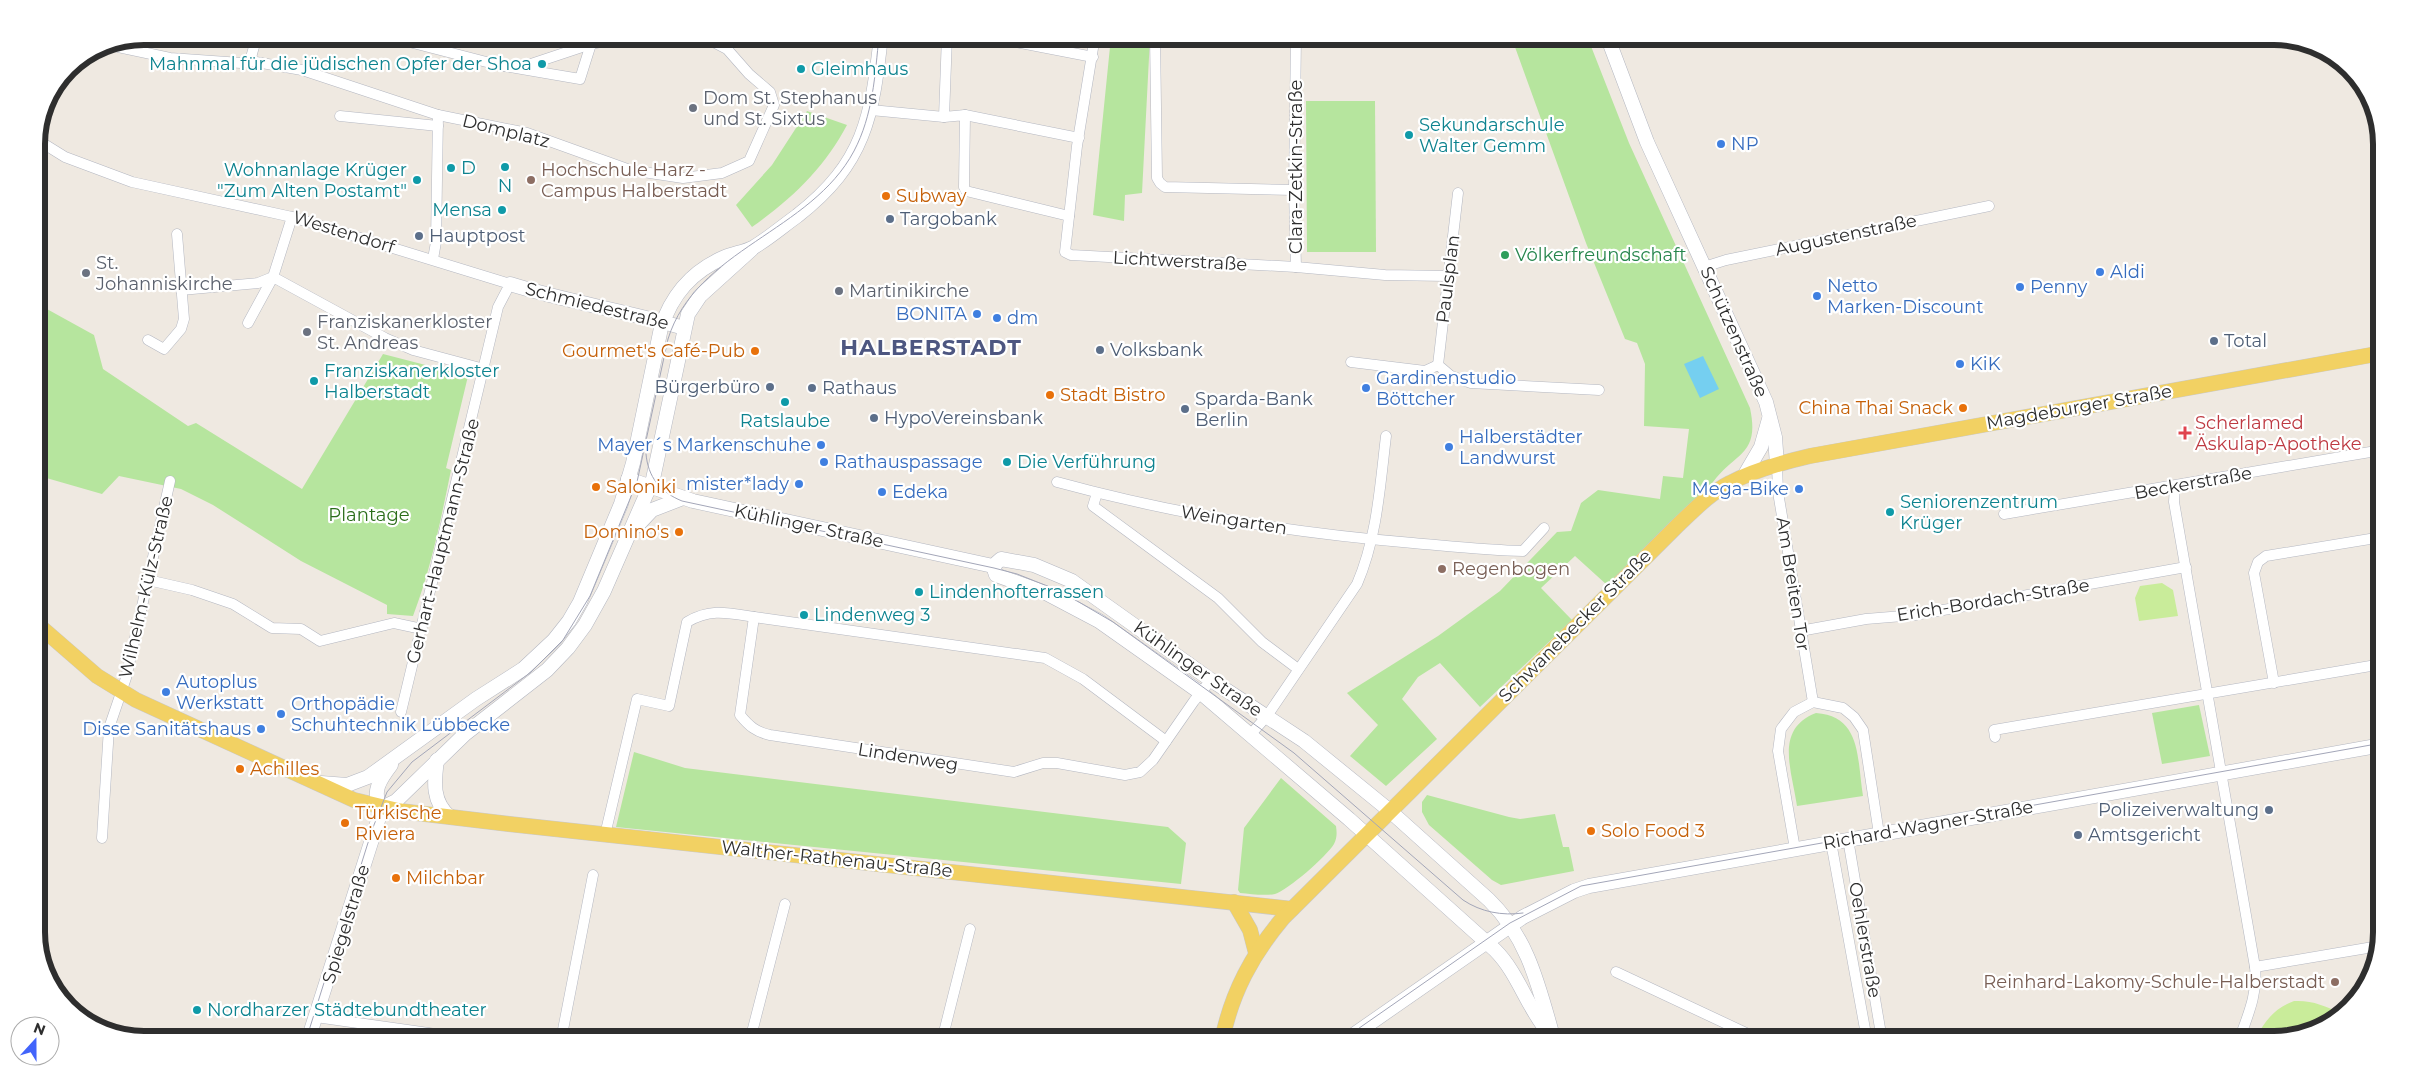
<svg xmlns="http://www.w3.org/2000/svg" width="2418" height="1076" font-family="Montserrat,sans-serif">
	<rect width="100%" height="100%" fill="#efe9e1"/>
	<g fill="#b6e59e">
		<path d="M1511,36H1587L1629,143L1750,408C1760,455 1736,452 1713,482L1607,585L1575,556L1541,588L1572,620L1480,707L1440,663L1418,677L1402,699L1437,739L1386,786L1350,756L1378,725L1347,693L1438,636L1500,591L1557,532L1571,531L1581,503L1598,490L1660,499L1663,476L1683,478L1689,429L1644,426L1645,364L1637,343L1625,339L1586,243Z"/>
		<polygon points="1111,37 1150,38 1142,193 1125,195 1124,221 1093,215"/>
		<polygon points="1306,101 1375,101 1376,252 1307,252"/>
		<path d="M807,111L847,125C825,167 792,199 752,227L736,205L772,165Z"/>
		<path d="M36,303L94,335L103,369L188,426L196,423L302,489L383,354L468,376L446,468L451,470C441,519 431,569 413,616L387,614V605L301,561L213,505L181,489L119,476L102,494L36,475Z"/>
		<polygon points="2199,705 2210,756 2162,764 2152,713"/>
		<path d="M1816,713C1862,716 1857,760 1863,796L1797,806C1792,771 1774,729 1816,713Z"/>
		<polygon points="634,752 685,768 1168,827 1186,843 1181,884 616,827"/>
		<path d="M1281,778L1336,826C1337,833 1337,838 1334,844C1326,857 1288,890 1275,894C1264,896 1251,894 1240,893L1238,890L1244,828Z"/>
		<polygon points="1427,795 1509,817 1520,819 1555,814 1563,847 1569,847 1574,871 1501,885 1492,880 1429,825 1422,812 1422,802"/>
	</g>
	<g fill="#c9ec9a">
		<polygon points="2162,583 2173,590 2178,616 2139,621 2135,598 2140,586"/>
		<path d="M2294,1001C2312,1000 2325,1006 2341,1013C2327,1031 2278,1040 2255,1040C2264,1021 2275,1008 2294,1001Z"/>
	</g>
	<polygon fill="#75cff0" points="1703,356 1719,389 1700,398 1684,364"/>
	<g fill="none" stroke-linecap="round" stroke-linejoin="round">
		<g stroke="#b4b7c1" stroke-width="11">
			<g id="street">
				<polyline points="386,36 498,65 580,79 591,44"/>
				<polyline points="947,36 944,117 965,115 964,187 966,191 1069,216"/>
				<polyline points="984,36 1093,57"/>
				<polyline points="1095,36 1077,146 1065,252 1071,255 1296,267 1385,275 1447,276"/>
				<polyline points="1155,36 1157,178 1160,183 1165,187 1294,190"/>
				<polyline points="1296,36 1294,190 1296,267"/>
				<polyline points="104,44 170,58 241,63 250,61 302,70 438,115 527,133 630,170 683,178 722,173 749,161 774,105 770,92 749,74 727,49 702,36"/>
				<polyline points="250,61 257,36"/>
				<polyline points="519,68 591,44 630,36"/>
				<polyline points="871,110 944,117"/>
				<polyline points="965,115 1079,138"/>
				<polyline points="340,116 438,126"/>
				<polyline points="36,139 65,157 132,182 292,217 510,284 498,307 401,712"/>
				<polyline points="1458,193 1438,365 1451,376 1471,383 1599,390"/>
				<polyline points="433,259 436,242 438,115"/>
				<polyline points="1704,267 1726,260 1989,206"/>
				<polyline points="273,277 385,338 413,350 484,369"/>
				<polyline points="181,290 258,283 273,277"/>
				<polyline points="248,323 273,277 292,217"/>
				<polyline points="148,340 164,349 181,329 184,319 177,234"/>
				<polyline points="1351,362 1425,371 1438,365"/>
				<polyline points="1777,465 1778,492 1813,702"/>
				<path d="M1057,482C1173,514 1293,533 1413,543C1449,546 1486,550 1523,551L1544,528"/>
				<path d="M2175,486L2174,502L2255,967C2258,993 2248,1015 2239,1040"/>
				<polyline points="1097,493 1093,506 1218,598 1262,642 1298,669"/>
				<polyline points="2004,514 2382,450"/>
				<polyline points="148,580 192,590 233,604 272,628 301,629 320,641 394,623 422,629"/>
				<path d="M754,617L740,715C749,726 756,732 770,735L1014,772L1043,763H1057L1125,775L1140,772L1153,760L1194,701L1211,680"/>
				<polyline points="1800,631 1866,619 1915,615 2186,567"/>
				<polyline points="2274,683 2254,573 2258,562 2266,556 2382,537"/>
				<path d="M1251,734L1267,716L1357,584C1377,538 1380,486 1386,436"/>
				<polyline points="1995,737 1994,730 2382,664"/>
				<path d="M605,835L637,699L669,706L687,622C711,608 728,613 754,617L1045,658L1083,679L1166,741"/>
				<polyline points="102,838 109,728 126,678 170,481"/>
				<polyline points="1848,839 1882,1040"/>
				<polyline points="1831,842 1867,1040"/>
				<polyline points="1795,849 1778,751 1781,729 1794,712 1813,702 1843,708 1854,717 1863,730 1879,834"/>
				<polyline points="2255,967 2379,946"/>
				<polyline points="1616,972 1761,1040"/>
				<polyline points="316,1017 478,1040"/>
				<polyline points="561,1040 593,875"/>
				<polyline points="750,1040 785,904"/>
				<polyline points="942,1040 970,929"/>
			</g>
		</g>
		<g stroke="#b4b7c1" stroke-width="15">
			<g id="secondary">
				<polyline points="1607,36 1647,142 1766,402 1775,437 1777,465"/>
				<path d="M510,284C567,302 627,311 684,328"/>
				<polyline points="1744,476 1761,447 1769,419"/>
				<path d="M628,479L693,501L993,566L1001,559L1034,565L1072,581L1211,680L1304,741L1390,811L1489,900C1529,939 1539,988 1554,1040"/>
				<polyline points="637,526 652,510 683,498"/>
				<path d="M993,566L996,575L1046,593L1099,621L1201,693L1349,819L1495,950C1519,974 1527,1008 1549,1033"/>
				<path d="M437,760C434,782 432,802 450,817"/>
				<path d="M321,783L347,785L368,777L476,699L523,669L554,640L569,621L580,602L621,504L633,463L661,328C672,294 692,271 725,257C735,253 745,252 754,247C769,238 783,226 797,216C865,163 872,117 881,36"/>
				<polyline points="382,808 396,801 465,734 547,670 568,648 585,625 604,591 653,479 688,314 700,296 752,249"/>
				<path d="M382,808C370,793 381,778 391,765"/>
				<polyline points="308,1040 382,808"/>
				<polyline points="1346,1040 1523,917 1574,891 1589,886 2382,745"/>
			</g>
		</g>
		<g stroke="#c9c9c9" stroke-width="16">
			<g id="primary">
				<polyline points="36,623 97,676 136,700 354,800 400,811 509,824 1292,909"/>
				<polyline points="1234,902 1250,930 1256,953"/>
				<path d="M1222,1040C1232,992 1252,955 1283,918L1677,526C1693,511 1710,493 1730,483C1754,470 1784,462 1810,456L2382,353"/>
			</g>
		</g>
		<use href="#street" stroke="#fff" stroke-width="10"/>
		<use href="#secondary" stroke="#fff" stroke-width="14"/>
		<use href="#primary" stroke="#f2d163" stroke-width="15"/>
		<g stroke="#a3a6b8" stroke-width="1">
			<path d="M646,454C648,477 660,492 682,501L994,568L1017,574L1060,591L1113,622L1294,753L1463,900C1481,912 1502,916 1523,913"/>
			<path d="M306,1040L372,830L387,792L412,762L531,672L563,640L590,596L637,482L668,339C696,249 811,232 854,151C873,115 875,75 879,36"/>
			<polyline points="1342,1040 1510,923 1581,886 2382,743"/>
		</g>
	</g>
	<g fill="#0f9aa8" stroke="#fff" stroke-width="2">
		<circle cx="542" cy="64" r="5"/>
		<circle cx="801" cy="69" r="5"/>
		<circle cx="1409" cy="135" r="5"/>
		<circle cx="505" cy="167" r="5"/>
		<circle cx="451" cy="168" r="5"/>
		<circle cx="417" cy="180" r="5"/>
		<circle cx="502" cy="210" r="5"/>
		<circle cx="314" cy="381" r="5"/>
		<circle cx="785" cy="402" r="5"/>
		<circle cx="1007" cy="462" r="5"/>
		<circle cx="1890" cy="512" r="5"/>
		<circle cx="919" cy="592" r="5"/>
		<circle cx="804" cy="615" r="5"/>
		<circle cx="197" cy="1010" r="5"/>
	</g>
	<g fill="#6b7280" stroke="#fff" stroke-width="2">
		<circle cx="693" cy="108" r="5"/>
		<circle cx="86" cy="273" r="5"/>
		<circle cx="839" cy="291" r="5"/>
		<circle cx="307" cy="332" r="5"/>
	</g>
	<g fill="#3f7fe0" stroke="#fff" stroke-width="2">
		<circle cx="1721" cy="144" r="5"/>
		<circle cx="2100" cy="272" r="5"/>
		<circle cx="2020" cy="287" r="5"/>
		<circle cx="1817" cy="296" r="5"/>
		<circle cx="977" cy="314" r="5"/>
		<circle cx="997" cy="318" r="5"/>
		<circle cx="1960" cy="364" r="5"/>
		<circle cx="1366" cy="388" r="5"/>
		<circle cx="821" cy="445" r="5"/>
		<circle cx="1449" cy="447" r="5"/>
		<circle cx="824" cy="462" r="5"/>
		<circle cx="799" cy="484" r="5"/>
		<circle cx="1799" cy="489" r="5"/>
		<circle cx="882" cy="492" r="5"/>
		<circle cx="166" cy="692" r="5"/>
		<circle cx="281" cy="714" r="5"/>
		<circle cx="261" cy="729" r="5"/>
	</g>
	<g fill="#8d6e63" stroke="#fff" stroke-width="2">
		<circle cx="531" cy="180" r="5"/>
		<circle cx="1442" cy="569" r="5"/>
		<circle cx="2335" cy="982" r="5"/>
	</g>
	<g fill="#e8710a" stroke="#fff" stroke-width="2">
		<circle cx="886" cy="196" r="5"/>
		<circle cx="755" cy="351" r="5"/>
		<circle cx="1050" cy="395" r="5"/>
		<circle cx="1963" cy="408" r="5"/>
		<circle cx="596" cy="487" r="5"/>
		<circle cx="679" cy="532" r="5"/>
		<circle cx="240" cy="769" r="5"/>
		<circle cx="345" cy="823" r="5"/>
		<circle cx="1591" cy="831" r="5"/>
		<circle cx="396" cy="878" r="5"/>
	</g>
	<g fill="#5c6f8a" stroke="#fff" stroke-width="2">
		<circle cx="890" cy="219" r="5"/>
		<circle cx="419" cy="236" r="5"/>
		<circle cx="2214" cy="341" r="5"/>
		<circle cx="1100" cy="350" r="5"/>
		<circle cx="770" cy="387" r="5"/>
		<circle cx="812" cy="388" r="5"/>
		<circle cx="1185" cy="409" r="5"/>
		<circle cx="874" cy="418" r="5"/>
		<circle cx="2269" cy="810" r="5"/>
		<circle cx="2078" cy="835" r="5"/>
	</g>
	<circle fill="#2e9e5b" stroke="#fff" stroke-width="2" cx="1505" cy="255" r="5"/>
	<path fill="#e0444e" stroke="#fff" stroke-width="2" d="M2182.5 425.5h5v5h5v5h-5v5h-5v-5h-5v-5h5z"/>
	<g text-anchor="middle" stroke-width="4.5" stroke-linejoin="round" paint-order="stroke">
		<g font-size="18" fill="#0d838f" stroke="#fff" text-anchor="start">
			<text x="532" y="70" text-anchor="end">Mahnmal für die jüdischen Opfer der Shoa</text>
			<text x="811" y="75">Gleimhaus</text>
			<text x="1419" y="131">Sekundarschule<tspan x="1419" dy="21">Walter Gemm</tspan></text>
			<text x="461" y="174">D</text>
			<text x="407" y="176" text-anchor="end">Wohnanlage Krüger<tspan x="407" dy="21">"Zum Alten Postamt"</tspan></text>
			<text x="505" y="192" text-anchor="middle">N</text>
			<text x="492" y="216" text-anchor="end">Mensa</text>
			<text x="324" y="377">Franziskanerkloster<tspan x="324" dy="21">Halberstadt</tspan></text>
			<text x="785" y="427" text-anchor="middle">Ratslaube</text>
			<text x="1017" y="468">Die Verführung</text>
			<text x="1900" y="508">Seniorenzentrum<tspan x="1900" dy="21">Krüger</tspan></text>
			<text x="929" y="598">Lindenhofterrassen</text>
			<text x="814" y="621">Lindenweg 3</text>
			<text x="207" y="1016">Nordharzer Städtebundtheater</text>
		</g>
		<g font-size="18" fill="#5b616d" stroke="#fff" text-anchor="start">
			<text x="703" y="104">Dom St. Stephanus<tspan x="703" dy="21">und St. Sixtus</tspan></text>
			<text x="96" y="269">St.<tspan x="96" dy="21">Johanniskirche</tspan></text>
			<text x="849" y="297">Martinikirche</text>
			<text x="317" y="328">Franziskanerkloster<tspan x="317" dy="21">St. Andreas</tspan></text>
		</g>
		<g font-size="18" fill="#2e2e2e" stroke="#fff">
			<text transform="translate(506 131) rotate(14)" y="6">Domplatz</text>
			<text transform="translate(1296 167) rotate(-90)" y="6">Clara-Zetkin-Straße</text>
			<text transform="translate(344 232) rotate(17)" y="6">Westendorf</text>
			<text transform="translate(1846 235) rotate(-12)" y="6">Augustenstraße</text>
			<text transform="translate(1180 261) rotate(3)" y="6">Lichtwerstraße</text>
			<text transform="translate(1448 279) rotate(-83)" y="6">Paulsplan</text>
			<text transform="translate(597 306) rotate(14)" y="6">Schmiedestraße</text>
			<text transform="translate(1734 332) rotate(66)" y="6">Schützenstraße</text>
			<text transform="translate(2079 407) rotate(-10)" y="6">Magdeburger Straße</text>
			<text transform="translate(2193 483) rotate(-10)" y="6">Beckerstraße</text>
			<text transform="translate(1234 520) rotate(9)" y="6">Weingarten</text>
			<text transform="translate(809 526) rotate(12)" y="6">Kühlinger Straße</text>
			<text transform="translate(443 541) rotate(-76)" y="6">Gerhart-Hauptmann-Straße</text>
			<text transform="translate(1793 584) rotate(81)" y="6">Am Breiten Tor</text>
			<text transform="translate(146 587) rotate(-77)" y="6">Wilhelm-Külz-Straße</text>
			<text transform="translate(1993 600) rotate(-9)" y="6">Erich-Bordach-Straße</text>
			<text transform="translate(1575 626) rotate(-45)" y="6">Schwanebecker Straße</text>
			<text transform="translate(1198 669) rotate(35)" y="6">Kühlinger Straße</text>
			<text transform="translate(908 757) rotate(9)" y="6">Lindenweg</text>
			<text transform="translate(1928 825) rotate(-10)" y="6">Richard-Wagner-Straße</text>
			<text transform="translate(837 859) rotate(6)" y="6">Walther-Rathenau-Straße</text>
			<text transform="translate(346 924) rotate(-73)" y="6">Spiegelstraße</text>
			<text transform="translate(1865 940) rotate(80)" y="6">Oehlerstraße</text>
		</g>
		<g font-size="18" fill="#366cbe" stroke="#fff" text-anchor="start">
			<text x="1731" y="150">NP</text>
			<text x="2110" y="278">Aldi</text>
			<text x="1827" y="292">Netto<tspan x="1827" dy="21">Marken-Discount</tspan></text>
			<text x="2030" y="293">Penny</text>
			<text x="967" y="320" text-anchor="end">BONITA</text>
			<text x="1007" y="324">dm</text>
			<text x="1970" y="370">KiK</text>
			<text x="1376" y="384">Gardinenstudio<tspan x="1376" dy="21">Böttcher</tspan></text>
			<text x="1459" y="443">Halberstädter<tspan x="1459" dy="21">Landwurst</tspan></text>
			<text x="811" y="451" text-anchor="end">Mayer´s Markenschuhe</text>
			<text x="834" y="468">Rathauspassage</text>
			<text x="789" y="490" text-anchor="end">mister*lady</text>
			<text x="1789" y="495" text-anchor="end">Mega-Bike</text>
			<text x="892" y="498">Edeka</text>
			<text x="176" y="688">Autoplus<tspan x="176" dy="21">Werkstatt</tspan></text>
			<text x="291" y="710">Orthopädie<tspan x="291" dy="21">Schuhtechnik Lübbecke</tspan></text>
			<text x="251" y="735" text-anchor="end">Disse Sanitätshaus</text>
		</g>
		<g font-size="18" fill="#785e54" stroke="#fff" text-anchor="start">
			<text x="541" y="176">Hochschule Harz -<tspan x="541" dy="21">Campus Halberstadt</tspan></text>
			<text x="1452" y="575">Regenbogen</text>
			<text x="2325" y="988" text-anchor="end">Reinhard-Lakomy-Schule-Halberstadt</text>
		</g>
		<g font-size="18" fill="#c56008" stroke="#fff" text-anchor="start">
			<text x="896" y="202">Subway</text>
			<text x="745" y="357" text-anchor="end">Gourmet's Café-Pub</text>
			<text x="1060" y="401">Stadt Bistro</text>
			<text x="1953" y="414" text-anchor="end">China Thai Snack</text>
			<text x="606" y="493">Saloniki</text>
			<text x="669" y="538" text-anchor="end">Domino's</text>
			<text x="250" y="775">Achilles</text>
			<text x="355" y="819">Türkische<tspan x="355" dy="21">Riviera</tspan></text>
			<text x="1601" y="837">Solo Food 3</text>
			<text x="406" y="884">Milchbar</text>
		</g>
		<g font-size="18" fill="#4e5e75" stroke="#fff" text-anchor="start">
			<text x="900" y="225">Targobank</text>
			<text x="429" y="242">Hauptpost</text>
			<text x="2224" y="347">Total</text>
			<text x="1110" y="356">Volksbank</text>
			<text x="760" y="393" text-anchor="end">Bürgerbüro</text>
			<text x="822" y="394">Rathaus</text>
			<text x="1195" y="405">Sparda-Bank<tspan x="1195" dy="21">Berlin</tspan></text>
			<text x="884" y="424">HypoVereinsbank</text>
			<text x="2259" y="816" text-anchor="end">Polizeiverwaltung</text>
			<text x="2088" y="841">Amtsgericht</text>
		</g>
		<g font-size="18" fill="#27864d" stroke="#fff" text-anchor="start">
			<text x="1515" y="261">Völkerfreundschaft</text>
		</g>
		<g font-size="18" fill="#be3a42" stroke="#fff" text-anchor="start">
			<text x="2195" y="429">Scherlamed<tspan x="2195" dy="21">Äskulap-Apotheke</tspan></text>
		</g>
		<g font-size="18" fill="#2c6e1b" stroke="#fff">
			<text x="369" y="521">Plantage</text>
		</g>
		<g font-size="22" font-weight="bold" letter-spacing="1" fill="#4d5680" stroke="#fff">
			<text x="931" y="355">HALBERSTADT</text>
		</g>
	</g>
	<path d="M0 0H2418V1076H0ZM144 45H2274A99 99 0 0 1 2373 144V932A99 99 0 0 1 2274 1031H144A99 99 0 0 1 45 932V144A99 99 0 0 1 144 45Z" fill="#fff" fill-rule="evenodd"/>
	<path fill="none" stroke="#2e2e2e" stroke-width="6" d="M144 45H2274A99 99 0 0 1 2373 144V932A99 99 0 0 1 2274 1031H144A99 99 0 0 1 45 932V144A99 99 0 0 1 144 45Z"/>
	<g transform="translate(35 1041) rotate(21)"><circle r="24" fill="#ffffff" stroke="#ababab"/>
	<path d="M0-4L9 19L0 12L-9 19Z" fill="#4264fb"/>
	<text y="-8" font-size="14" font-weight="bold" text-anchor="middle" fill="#2e2e2e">N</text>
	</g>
</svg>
